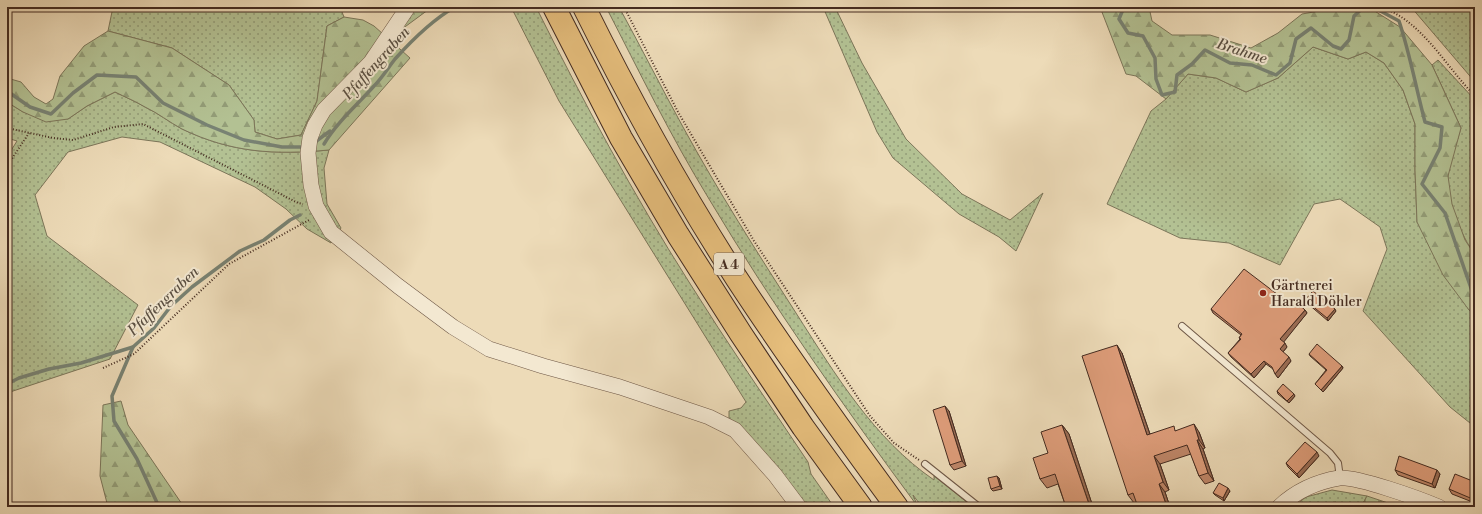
<svg xmlns="http://www.w3.org/2000/svg" width="1482" height="514" font-family="'Libre Bodoni',serif">
	<defs>
		<pattern id="grass-dots" width="8" height="8" patternUnits="userSpaceOnUse"><rect width="8" height="8" fill="#b3c193"/><path d="M2 2h.1M6 6h.1" fill="none" stroke="#939d78" stroke-width="1.8" stroke-linecap="round"/></pattern>
		<pattern id="forest-firs" width="22" height="20" patternUnits="userSpaceOnUse"><rect width="22" height="20" fill="#b3c193"/><path d="M5 1l3.5 6h-7zM16 11l3.5 6h-7z" fill="#939d78"/></pattern>
		<pattern id="cemetery-stones" width="16" height="16" patternUnits="userSpaceOnUse"><rect width="16" height="16" fill="#b3c193"/><path d="M2 7V4a2 2 0 0 1 4 0v3zM10 15v-3a2 2 0 0 1 4 0v3z" fill="#939d78"/></pattern>
	</defs>
	<rect width="100%" height="100%" fill="#eddbb8"/>
	<filter id="stains"><feTurbulence type="fractalNoise" baseFrequency=".005" numOctaves="4"/><feColorMatrix values="0 0 0 0 .2 0 0 0 0 .09 0 0 0 0 .02 0 0 0 .5 -.17"/></filter>
	<radialGradient id="worn" r=".72"><stop offset=".6" stop-color="#630" stop-opacity="0"/><stop offset="1" stop-color="#630" stop-opacity=".3"/></radialGradient>
	<g fill="url(#grass-dots)" stroke="#7c765a">
		<polygon points="113,7 340,7 344,17 327,26 317,101 301,135 277,139 255,132 254,120 229,85 172,48 108,31"/>
		<polygon points="414,7 432,7 398,32"/>
		<path d="M511,7H536C583,101 633,194 689,282C727,343 768,402 808,462L811,474L834,507H805L740,428L729,419V411L741,408L746,402L559,101Z"/>
		<path d="M606,7H619C641,47 661,87 683,127C718,191 757,252 796,313C835,374 874,439 934,480V476L973,507H922L913,495L918,507C844,407 773,306 709,199C671,137 639,71 606,7Z"/>
		<polygon points="823,7 835,7 862,63 906,139 962,194 1010,220 1043,193 1016,251 999,237 959,214 893,158 877,132"/>
		<polygon points="1411,7 1475,7 1475,82"/>
		<polygon points="1313,47 1348,59 1366,52 1384,63 1403,90 1415,124 1415,170 1417,222 1469,310 1475,313 1475,427 1450,407 1363,311 1387,249 1380,227 1340,199 1314,204 1280,265 1229,243 1180,238 1107,204 1151,111 1166,99 1188,74 1216,78 1246,92 1278,78"/>
		<path d="M1438,60L1475,100V255C1461,235 1447,202 1448,176C1449,162 1457,142 1461,128L1432,65Z"/>
		<path d="M115,92C125,97 135,101 145,107C158,113 169,122 182,129C232,153 275,155 329,150L324,168L327,204L341,228L331,243L307,229L286,209L255,187L160,142L122,137L68,152L35,195L47,236L138,305L110,359L7,393V157L17,141L7,138V102L23,112L68,119L87,106Z"/>
		<polygon points="1332,490 1367,496 1361,507 1293,507 1306,497"/>
	</g>
	<g fill="url(#forest-firs)" stroke="#7c765a">
		<polygon points="1100,7 1149,7 1152,21 1172,35 1210,35 1251,48 1278,33 1302,14 1337,8 1373,10 1400,27 1432,65 1461,128 1448,176 1452,204 1465,240 1475,255 1475,313 1469,310 1443,275 1417,222 1415,170 1415,124 1403,90 1384,63 1366,52 1348,59 1313,47 1278,78 1246,92 1216,78 1188,74 1166,99 1136,76 1126,74"/>
		<path d="M344,17L363,20L374,26L410,58L329,150C275,155 232,153 182,129C169,122 158,113 145,107C135,101 125,97 115,92L87,106L68,119L46,122L23,112L7,102V78L21,82L34,97L46,104L53,99L60,76L84,46L108,31L172,48L229,85L254,120L255,132L277,139L301,135L317,101L327,26Z"/>
		<polygon points="121,401 128,425 184,507 108,507 100,476 103,405"/>
	</g>
	<polygon fill="url(#cemetery-stones)" stroke="#7c765a" points="1367,496 1400,507 1361,507"/>
	<g fill="none" stroke-linecap="round" stroke-linejoin="round">
		<g stroke="#788273" stroke-width="3.5">
			<polyline points="1124,7 1119,19 1128,33 1143,36 1155,58 1156,79 1162,95 1175,92 1177,75 1192,64 1205,50 1230,63 1252,65 1276,75 1290,63 1296,39 1311,28 1333,46 1341,49 1349,40 1354,16 1364,7"/>
			<path d="M1373,7L1399,21C1410,54 1416,88 1425,122L1442,127L1440,148L1422,184L1445,213L1472,291L1475,293"/>
			<polyline points="7,91 30,107 51,114 73,93 97,75 136,77 163,103 207,125 244,140 282,147 302,147"/>
			<polyline points="315,142 330,131"/>
			<path d="M324,144C337,122 357,105 374,86C382,78 388,68 395,59C413,39 432,20 455,7"/>
			<polyline points="133,347 112,396 114,421 137,459 159,507"/>
			<polyline points="7,384 19,378 49,369 81,363 133,347 154,328 171,306 192,287 240,251 264,240 290,220 300,215"/>
		</g>
		<g stroke="#6e5746" stroke-width="8">
			<g id="service">
				<polyline points="1182,326 1330,453 1338,463 1340,478"/>
				<polyline points="925,464 979,507"/>
			</g>
		</g>
		<g stroke="#6e5746" stroke-width="16">
			<g id="tertiary">
				<polyline points="408,7 371,62 324,110 315,125 310,138 308,153 311,185 316,206 331,232 398,286 453,327 489,349 543,366 620,387 709,417 735,430 775,475 799,507"/>
				<path d="M1279,507C1296,491 1315,482 1339,478C1357,476 1420,499 1439,507"/>
			</g>
		</g>
		<g stroke="#442b20" stroke-width="24">
			<g id="motorway">
				<polyline points="554,7 621,138 678,235 741,334 803,427 861,507"/>
				<path d="M584,7C630,100 681,192 737,279C788,357 842,432 897,507"/>
			</g>
		</g>
		<g stroke="#442b20" stroke-width="2" stroke-dasharray="1 2" stroke-linecap="butt">
			<polyline points="624,7 678,112 754,241 870,416 894,443 919,460"/>
			<path d="M1380,7C1421,19 1446,67 1475,96"/>
			<polyline points="7,128 53,138 73,140 114,127 143,124 298,203 303,204"/>
			<polyline points="7,166 29,133"/>
			<polyline points="103,368 134,354 229,264 309,220"/>
		</g>
		<use href="#service" stroke="#f3e8d1" stroke-width="6"/>
		<use href="#tertiary" stroke="#f3e8d1" stroke-width="15"/>
		<use href="#motorway" stroke="#e6be7c" stroke-width="22"/>
	</g>
	<g fill="#be8668" stroke="#442b20">
		<polygon points="1305,300 1336,311 1328,321 1307,303"/>
		<polygon points="1290,304 1305,310 1307,313 1283,342 1287,347 1283,352 1291,361 1278,378 1273,369 1266,364 1254,378 1231,357 1228,353 1240,339 1239,338 1241,335 1213,313 1211,309"/>
		<polygon points="1122,353 1150,434 1177,431 1199,432 1205,448 1203,449 1214,481 1205,484 1199,476 1191,454 1160,464 1169,490 1165,492 1170,507 1138,507 1136,502 1134,503 1128,495"/>
		<polygon points="1309,354 1342,366 1343,368 1323,392 1315,384 1326,370 1310,356"/>
		<polygon points="1277,391 1295,396 1289,403 1278,394"/>
		<polygon points="949,411 966,466 954,470 950,465"/>
		<polygon points="1062,425 1069,434 1093,507 1066,507 1058,484 1047,488 1040,479 1048,453"/>
		<polygon points="1319,456 1299,478 1288,467 1286,463"/>
		<polygon points="1395,470 1440,474 1435,488 1398,475"/>
		<polygon points="999,478 1002,489 993,491 991,489"/>
		<polygon points="1475,482 1475,503 1452,494 1449,489"/>
		<polygon points="1230,491 1224,501 1215,495 1213,493"/>
	</g>
	<g fill="#9b6d55" stroke="#442b20">
		<polygon points="1335,309 1336,311 1328,321 1327,318"/>
		<polygon points="1305,310 1307,313 1283,343 1280,339"/>
		<polygon points="1285,343 1287,347 1282,353 1280,349"/>
		<polygon points="1117,345 1122,353 1153,443 1147,435"/>
		<polygon points="1289,357 1291,361 1278,378 1275,374"/>
		<polygon points="1264,361 1266,364 1254,378 1251,374"/>
		<polygon points="1342,366 1343,368 1323,392 1321,390"/>
		<polygon points="1294,394 1295,396 1289,403 1287,401"/>
		<polygon points="945,406 949,411 966,466 962,461"/>
		<polygon points="1194,424 1199,432 1205,448 1199,440"/>
		<polygon points="1062,425 1069,434 1093,507 1090,507"/>
		<polygon points="1197,440 1203,449 1214,481 1208,473"/>
		<polygon points="1317,452 1319,456 1299,478 1297,474"/>
		<polygon points="1154,456 1160,464 1169,490 1163,482"/>
		<polygon points="1437,470 1440,474 1435,488 1432,484"/>
		<polygon points="997,476 999,478 1002,489 1000,486"/>
		<polygon points="1159,484 1165,492 1170,507 1167,507"/>
		<polygon points="1228,488 1230,491 1224,501 1223,498"/>
	</g>
	<g fill="#dd9c79" stroke="#442b20">
		<polygon points="1244,269 1290,304 1294,300 1305,310 1280,339 1285,343 1280,349 1289,357 1275,374 1272,367 1264,361 1251,374 1228,353 1241,339 1239,338 1242,334 1211,309"/>
		<polygon points="1313,291 1335,309 1327,318 1305,300"/>
		<polygon points="1317,344 1342,366 1321,390 1315,384 1327,370 1309,354"/>
		<polygon points="1117,345 1147,435 1174,426 1175,431 1194,424 1199,440 1197,440 1208,473 1199,476 1187,445 1154,456 1163,482 1159,484 1167,507 1138,507 1133,493 1128,495 1082,356"/>
		<polygon points="1283,384 1294,394 1287,401 1277,391"/>
		<polygon points="945,406 962,461 950,465 933,410"/>
		<polygon points="1062,425 1090,507 1066,507 1055,474 1040,479 1033,458 1048,453 1041,432"/>
		<polygon points="1305,442 1317,452 1297,474 1286,463"/>
		<polygon points="1399,456 1437,470 1432,484 1395,470"/>
		<polygon points="1455,474 1475,482 1475,500 1449,489"/>
		<polygon points="997,476 1000,486 991,489 988,478"/>
		<polygon points="1219,483 1228,488 1223,498 1213,493"/>
		<polygon points="1335,502 1345,507 1332,507"/>
	</g>
	<circle fill="#8f2418" stroke="#f3e8d1" stroke-width="1.5" cx="1263" cy="293" r="4"/>
	<g text-anchor="middle" stroke-width="4" stroke-linejoin="round" paint-order="stroke">
		<rect fill="#f3e8d1" stroke="#786455" stroke-width="1" x="714" y="253" width="30" height="22" rx="3"/>
		<g font-size="13" font-weight="bold" fill="#442b20">
			<text x="729" y="269">A 4</text>
		</g>
		<g font-size="14" fill="#442b20" stroke="#f3e8d1" text-anchor="start">
			<text x="1271" y="290">Gärtnerei<tspan x="1271" dy="16">Harald Döhler</tspan></text>
		</g>
		<g font-size="15" font-style="italic" fill="#5a4f42" stroke="#f3e8d1">
			<text transform="translate(1242 51) rotate(18)" y="5">Brahme</text>
			<text transform="translate(376 63) rotate(-48)" y="5">Pfaffengraben</text>
			<text transform="translate(163 301) rotate(-44)" y="5">Pfaffengraben</text>
		</g>
	</g>
	<rect width="1482" height="514" fill="none" stroke="#eddbb8" stroke-width="24"/>
	<rect x="8" y="8" width="1466" height="498" fill="none" stroke="#442b20" stroke-width="2"/>
	<rect x="12" y="12" width="1458" height="490" fill="none" stroke="#442b20"/>
	<rect width="100%" height="100%" filter="url(#stains)"/>
	<rect width="100%" height="100%" fill="url(#worn)"/>
</svg>
